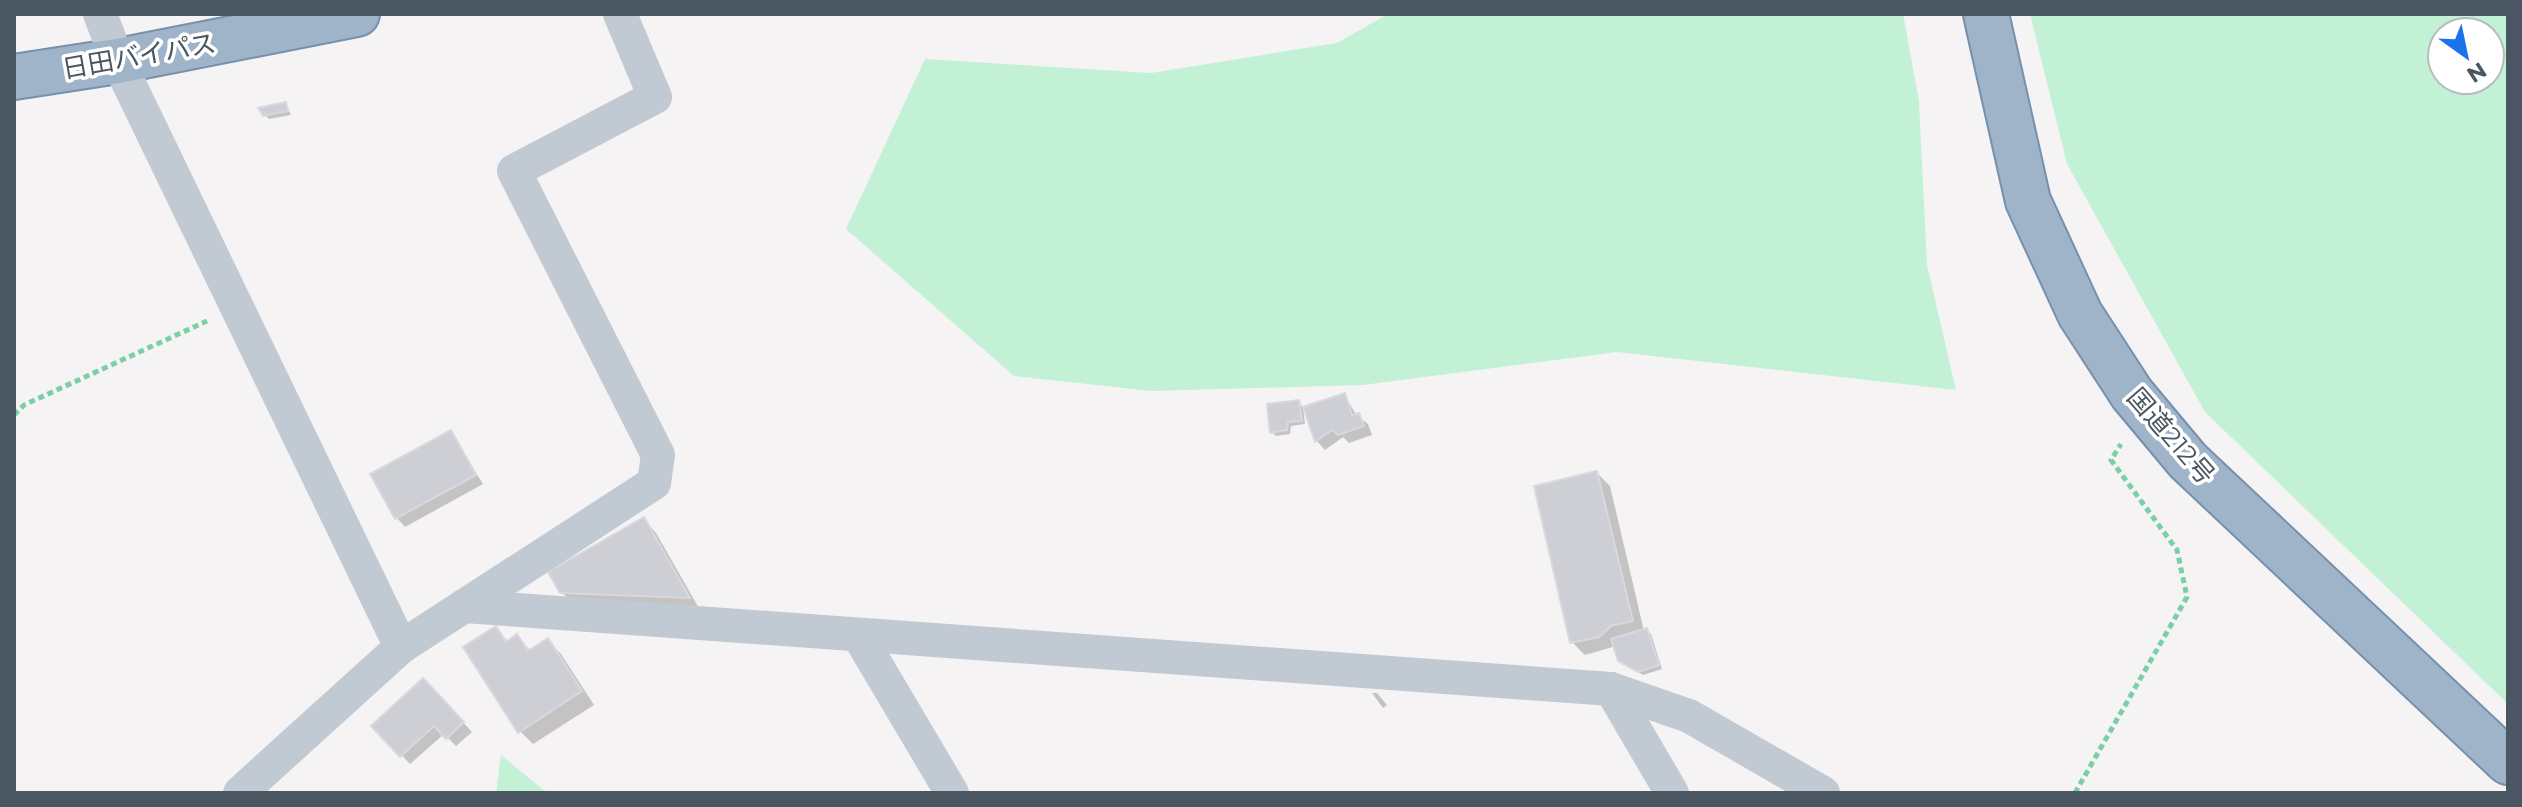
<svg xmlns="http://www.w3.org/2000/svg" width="2522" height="807" font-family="Montserrat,'Noto Sans JP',sans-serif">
	<rect width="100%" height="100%" fill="#f5f3f3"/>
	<g fill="#c3f1d5" fill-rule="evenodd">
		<polygon points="1388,14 1903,14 1919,101 1927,265 1956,390 1617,352 1363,385 1151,391 1014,376 846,229 925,59 1151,73 1337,43"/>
		<path d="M2030,14H2508V704L2205,412L2067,164ZM2442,32H2490V80H2442Z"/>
		<polygon points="501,755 547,793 496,793"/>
	</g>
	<g fill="#0003">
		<polygon points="286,104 291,115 269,119 265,115"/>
		<polygon points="1344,395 1357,416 1368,424 1372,435 1349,443 1343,437 1325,450 1317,441 1306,409"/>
		<polygon points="1299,403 1303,407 1305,424 1291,426 1290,434 1276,436 1272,432"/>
		<polygon points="451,432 483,484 405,527 397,518"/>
		<polygon points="1597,473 1610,486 1644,631 1651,634 1662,669 1643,675 1620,660 1616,646 1585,655 1572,642"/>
		<polygon points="644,520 656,533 700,610 575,605 561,592"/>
		<polygon points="495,629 509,642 517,637 530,650 548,641 561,654 594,705 533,744 520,731"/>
		<polygon points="423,680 472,732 456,746 444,734 410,764 374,726"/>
		<polygon points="1372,693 1377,693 1387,705 1383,708"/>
	</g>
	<g fill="#cdcfd5" stroke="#d7d9de" stroke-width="2">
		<polygon points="286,102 288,111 263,116 258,108"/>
		<polygon points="1345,393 1352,415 1359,413 1364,426 1338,435 1332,430 1315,442 1303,407"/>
		<polygon points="1299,400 1302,421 1288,422 1287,430 1270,433 1267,404"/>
		<polygon points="451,430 476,475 395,519 370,474"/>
		<polygon points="1597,471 1633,621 1611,626 1599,637 1570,643 1534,486"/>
		<polygon points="644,517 690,598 560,593 548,572"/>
		<polygon points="496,626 506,642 517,634 528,651 548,638 582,691 518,733 463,647"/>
		<polygon points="1647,628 1659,665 1638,672 1618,661 1611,639"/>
		<polygon points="423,678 464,722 446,739 434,726 400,757 371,726"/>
	</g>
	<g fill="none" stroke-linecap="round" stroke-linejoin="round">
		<g stroke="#7690ad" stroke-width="48">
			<g id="trunk">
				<polyline points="1986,14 2028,201 2080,314 2132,394 2188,461 2508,762"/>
				<polyline points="14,77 118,61 357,14"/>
			</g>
		</g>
		<g stroke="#7ad0a6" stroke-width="5" stroke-dasharray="6 4" stroke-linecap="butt">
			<polyline points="14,415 24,405 207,321"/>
			<polyline points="2075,793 2187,597 2177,550 2111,460 2121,444"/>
		</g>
		<g stroke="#c1cad2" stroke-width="34">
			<polyline points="100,14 118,61 401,647"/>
			<polyline points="464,606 1611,689 1689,716 1823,793"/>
			<polyline points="859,636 952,793"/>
			<polyline points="1611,689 1672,793"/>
			<polyline points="240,793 401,647 654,483 658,455 514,171 655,97 620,14"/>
		</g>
		<use href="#trunk" stroke="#9fb4c9" stroke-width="44"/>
	</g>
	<g text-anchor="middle" stroke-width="7" stroke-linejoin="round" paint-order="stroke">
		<g font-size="26" fill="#4a5661" stroke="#fff">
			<text transform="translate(139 56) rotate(-10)" y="9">日田バイパス</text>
			<text transform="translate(2171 436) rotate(49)" y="9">国道212号</text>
		</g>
	</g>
	<rect width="2522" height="807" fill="none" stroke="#4a5661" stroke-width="32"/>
	<g transform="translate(2466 56) rotate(147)"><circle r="38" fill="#ffffff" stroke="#b7bbc0" stroke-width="2"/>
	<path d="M0-6L14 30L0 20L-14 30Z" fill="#1a73e8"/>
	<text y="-12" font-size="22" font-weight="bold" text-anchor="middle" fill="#4a5661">N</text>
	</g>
</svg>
